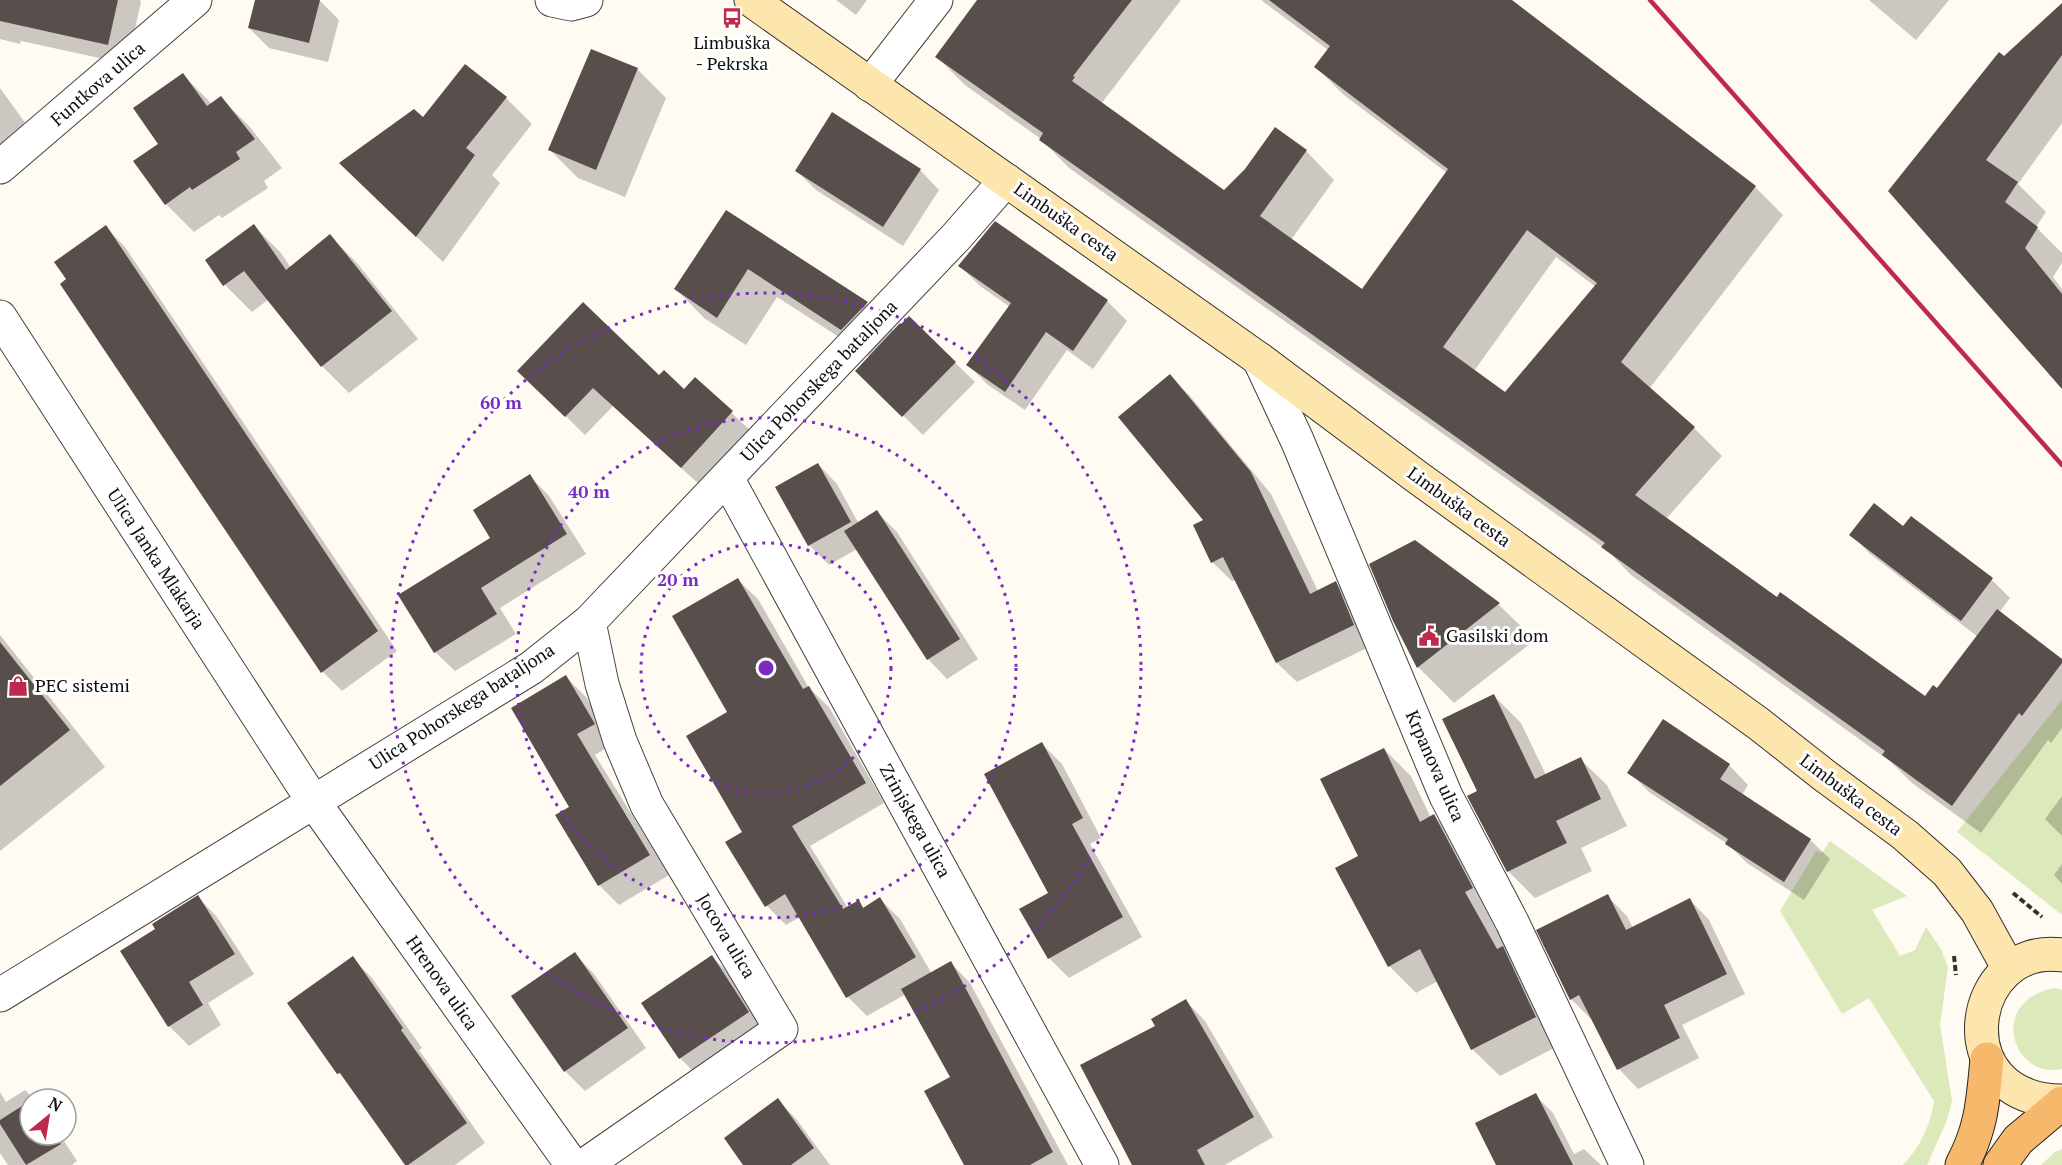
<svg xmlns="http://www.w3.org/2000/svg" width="2062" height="1165" font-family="'PT Serif',serif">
	<rect width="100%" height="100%" fill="#fffaf2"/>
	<g fill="#dce9bb">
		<polygon points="2062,700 2062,915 1957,832"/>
		<path d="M1830,841L1907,896L1872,910L1900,956L1915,950L1926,927L1941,949L1948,967L1940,1025L1952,1101L1947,1120L1927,1165H1903C1920,1148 1931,1124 1934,1101L1869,998L1842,1014L1780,911L1816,851L1822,853Z"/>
		<path d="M2055,988L2062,990V1069C2012,1080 1987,1000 2055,988Z"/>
		<polygon points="2062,1149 2062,1165 2041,1165 2055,1152"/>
	</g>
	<g fill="#0003" fill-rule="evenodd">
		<polygon points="0,0 140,0 141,2 127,64 21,41 20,44 0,39"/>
		<polygon points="256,0 319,0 339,20 328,62 269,48 249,28"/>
		<polygon points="836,0 867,0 856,15"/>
		<path d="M978,0H1181L1101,104L1224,192L1246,170L1276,129L1306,151L1334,180L1291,240L1363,291L1447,173L1344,95L1316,67L1328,50L1261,0H1510L1755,187L1783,215L1649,389L1694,428L1722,456L1666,519L1778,599L1925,698L1938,690L1978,637L1869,553L1851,534L1903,528L1911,518L1992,580L2010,598L1999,613L2062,661V728L2051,743L2048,740L1981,833L1912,783L1891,762L1631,575L1608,551L1069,168L1041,139L965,85L937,57ZM1556,257L1596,287L1506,394L1474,371Z"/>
		<polygon points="1869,0 1949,0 1916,40"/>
		<polygon points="2062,5 2062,123 2018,184 2046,212 2036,227 2062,253 2062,263 2053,277 2062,289 2062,387 1890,191 2004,58"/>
		<polygon points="637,69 666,98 625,197 578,178 550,150"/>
		<polygon points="183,75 212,104 221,98 250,127 282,168 264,181 268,188 222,218 219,215 194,232 166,204 160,145"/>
		<polygon points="0,88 39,142 0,170"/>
		<polygon points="506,98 532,124 492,175 500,183 443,262 376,198 423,119"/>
		<polygon points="796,170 920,170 939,190 903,246 816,190"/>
		<polygon points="726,212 867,304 894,331 909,318 975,382 923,435 877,390 870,357 777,297 746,345 704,318 676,289"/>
		<polygon points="254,226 281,253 291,268 330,236 357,263 418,339 349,393 322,366 269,299 252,312 225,285 207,261"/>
		<polygon points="106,227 125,247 397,651 342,691 323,672 68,279"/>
		<polygon points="960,266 1107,301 1127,321 1093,369 1067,350 1025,410 988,385 968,365 1010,307 980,286"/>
		<polygon points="1170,376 1190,396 1271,494 1318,591 1335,582 1355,602 1373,645 1297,682 1277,663 1236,580 1232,581 1212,562 1205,521"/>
		<polygon points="659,377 684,391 695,379 751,431 701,486 613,406 585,435 538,389"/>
		<polygon points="818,464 837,484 859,524 877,512 897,532 978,659 947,679 928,659 857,549 829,565 809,545"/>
		<polygon points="530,476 549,496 586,554 500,608 516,634 455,671 435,652 492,539"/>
		<polygon points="1415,542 1499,605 1535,640 1454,703 1418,667 1394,620"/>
		<polygon points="738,580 758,599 809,688 829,707 884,803 810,846 848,908 859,902 865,909 880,899 900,919 932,974 951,963 970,983 1068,1165 966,1165 952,1077 906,994 867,1016 848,997 800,917 786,925 767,906 744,832 729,712"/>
		<polygon points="0,635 105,767 0,851"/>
		<polygon points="566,677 586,697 613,744 595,755 669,875 619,905 599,885 571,807"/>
		<polygon points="1494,696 1521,723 1546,775 1580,759 1607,785 1627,826 1581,848 1592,871 1535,898 1508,871 1479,792"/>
		<polygon points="1042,744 1062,764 1101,838 1090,844 1142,937 1069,978 1049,958 1050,894"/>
		<polygon points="1384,749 1411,776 1431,818 1434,816 1461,843 1499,915 1491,919 1562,1044 1500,1076 1472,1049 1438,981 1416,993 1389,966 1360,856"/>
		<polygon points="1729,765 1748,785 1742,795 1810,840 1830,859 1804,900 1747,863 1729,845 1649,792 1629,772"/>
		<polygon points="2062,796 2062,836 2045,819"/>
		<polygon points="2062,864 2062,884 2054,875"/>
		<polygon points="1607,896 1627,916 1633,928 1690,900 1709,920 1745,994 1682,1025 1699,1058 1638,1089 1619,1069 1593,1018 1591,1019 1571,999"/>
		<polygon points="198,897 217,917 254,974 208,1003 221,1025 189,1046 169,1026 157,930"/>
		<polygon points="575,954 594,974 646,1048 585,1091 565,1071 513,997"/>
		<polygon points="712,957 732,976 767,1032 700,1078 680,1058"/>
		<polygon points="352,958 372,978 422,1048 419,1050 485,1143 455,1165 407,1165 289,1003"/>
		<polygon points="1186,1001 1205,1021 1273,1137 1225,1165 1134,1165 1157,1027"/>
		<polygon points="25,1090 34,1099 30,1099 30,1135 60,1135 77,1161 72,1165 8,1165 0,1153 0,1092 6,1102"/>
		<polygon points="1535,1095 1553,1113 1574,1154 1584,1149 1601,1165 1498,1165"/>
		<polygon points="778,1100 797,1120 830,1165 745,1165"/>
	</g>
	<g fill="#584e4c" fill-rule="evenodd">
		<polygon points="0,0 118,0 108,45 0,21"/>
		<polygon points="255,0 320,0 309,43 248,28"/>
		<path d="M977,0H1132L1073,76L1075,77L1072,81L1224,190L1245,169L1275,127L1307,150L1260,216L1362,289L1448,169L1314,67L1330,46L1269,0H1512L1756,186L1621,362L1695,427L1635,495L1777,597L1780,592L1925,696L1933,685L1937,688L1997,609L2062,659V663L2022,716L2019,713L1952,806L1882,755L1885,751L1601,547L1605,543L1039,140L1043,133L935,57ZM1527,230L1597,283L1505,392L1443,347Z"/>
		<polygon points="2062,3 2062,55 1986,160 2018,182 2005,202 2038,227 2025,248 2062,294 2062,389 1888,191 1999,52 2004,56"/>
		<polygon points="591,49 638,68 596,170 548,150"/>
		<polygon points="465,64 507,97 466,148 475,155 416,237 339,163 414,109 423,117"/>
		<polygon points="183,73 207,106 221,96 255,139 236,152 240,159 192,190 190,187 165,205 133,161 158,144 133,108"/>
		<polygon points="832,112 921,169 883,227 795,171"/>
		<polygon points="726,210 868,302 841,330 748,269 717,318 674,289"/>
		<polygon points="995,221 1108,300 1073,351 1046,332 1005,392 966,365 1011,303 958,266"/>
		<polygon points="254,224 286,270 330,234 392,311 321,367 244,271 223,286 205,260"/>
		<polygon points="106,225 378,631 321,673 60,284 66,279 54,262"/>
		<polygon points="583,302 659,375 664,370 684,389 695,377 733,411 681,468 593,388 565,417 517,371"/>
		<polygon points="909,316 956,362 902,417 855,371 900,323 901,324"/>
		<polygon points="1170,374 1251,472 1310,594 1336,581 1354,625 1276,663 1223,557 1211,563 1193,525 1203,520 1118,417"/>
		<polygon points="818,463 851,522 808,546 775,487"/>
		<polygon points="530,474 567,534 481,588 497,614 434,653 398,595 490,538 473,510"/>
		<polygon points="1874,503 1903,526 1911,516 1993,578 1961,621 1849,535"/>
		<polygon points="877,510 960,639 927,660 844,531"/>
		<polygon points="1415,540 1500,603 1417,668 1393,621 1369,564"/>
		<polygon points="738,578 803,689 809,686 866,783 792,826 843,909 859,900 863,908 880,897 916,957 846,998 785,894 765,907 725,842 742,832 686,736 727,712 672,616"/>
		<polygon points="0,642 70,730 0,786"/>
		<polygon points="566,675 595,724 577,734 650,855 598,886 555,815 569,807 511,708"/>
		<polygon points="1494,694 1535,779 1581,757 1601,799 1556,821 1567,843 1507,872 1467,796 1477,791 1442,719"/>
		<polygon points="1663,719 1730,764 1720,779 1811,839 1784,882 1725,844 1728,839 1627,773"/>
		<polygon points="1042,742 1083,818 1072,824 1123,917 1048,959 1019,909 1048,893 984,774"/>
		<polygon points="1384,748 1420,822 1434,814 1473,888 1465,892 1497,949 1503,946 1536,1017 1471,1050 1420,949 1388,967 1335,868 1358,856 1320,779"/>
		<polygon points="1608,894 1626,930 1690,898 1727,974 1664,1005 1680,1038 1617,1070 1579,995 1570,1000 1536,930"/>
		<polygon points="198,895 235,954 189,982 203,1005 168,1027 120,951 155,929 152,924"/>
		<polygon points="575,952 628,1028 564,1072 511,996"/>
		<polygon points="712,955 749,1012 679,1059 641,1003"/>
		<polygon points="353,956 403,1028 401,1030 467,1123 408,1165 405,1165 340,1073 337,1074 287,1003"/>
		<polygon points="951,961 1053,1152 1030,1165 964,1165 924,1091 950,1077 901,989"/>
		<polygon points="1186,999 1254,1117 1197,1150 1205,1165 1132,1165 1080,1065 1155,1026 1151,1019"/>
		<polygon points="1536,1093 1573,1165 1496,1165 1475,1123"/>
		<polygon points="778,1098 814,1148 791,1165 743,1165 724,1138"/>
		<polygon points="30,1101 30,1135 55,1135 61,1144 26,1165 0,1124 0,1120"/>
	</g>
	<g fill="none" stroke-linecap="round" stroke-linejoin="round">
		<g stroke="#424242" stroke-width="35">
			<g id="minor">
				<polyline points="552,0 571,4 586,0"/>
				<polyline points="870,85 936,0"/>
				<polyline points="0,167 195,0"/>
				<polyline points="0,317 313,801 572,1165"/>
				<polyline points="1259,359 1297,440 1446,796 1512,922 1627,1165"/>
				<polyline points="727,478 1102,1165"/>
				<polyline points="0,995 531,668 589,622 956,237 1006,180"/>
				<polyline points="585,1165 781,1029 647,805 620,741 602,684 589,622"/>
			</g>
		</g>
		<g stroke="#313131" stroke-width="35">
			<g id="secondary">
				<polyline points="751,0 1259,359 1417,477 1759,724 1825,776 1905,835 1947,872 1977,911 2009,969"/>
				<path d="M2062,955C1967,942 1943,1100 2062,1101"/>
			</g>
		</g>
		<g stroke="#202020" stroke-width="35">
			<g id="primary">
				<path d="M1962,1165C1982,1127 1983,1101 1987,1059"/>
				<polyline points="2000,1165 2018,1140 2062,1103"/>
			</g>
		</g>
		<g stroke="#313131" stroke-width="4" stroke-dasharray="6 3" stroke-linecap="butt">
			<polyline points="2013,893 2042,917"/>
			<polyline points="1954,956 1956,975"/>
		</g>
		<use href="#minor" stroke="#fff" stroke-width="33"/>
		<use href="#secondary" stroke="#fde5ae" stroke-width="33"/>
		<use href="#primary" stroke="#f6b86b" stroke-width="33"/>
		<polyline stroke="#be294e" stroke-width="4.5" points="1650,0 2062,465"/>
	</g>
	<g fill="none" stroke="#7b2cbf" stroke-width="3" stroke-dasharray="3 6">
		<circle cx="766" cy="668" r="125"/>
		<circle cx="766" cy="668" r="250"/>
		<circle cx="766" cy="668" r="375"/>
	</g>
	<defs>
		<g id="bus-bare" transform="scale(1.62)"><path d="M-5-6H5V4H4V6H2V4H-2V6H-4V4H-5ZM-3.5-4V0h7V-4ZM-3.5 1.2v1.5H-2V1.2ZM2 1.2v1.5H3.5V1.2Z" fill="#be294e" stroke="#fff" stroke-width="2.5" paint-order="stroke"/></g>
		<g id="civic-bare" transform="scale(1.62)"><path d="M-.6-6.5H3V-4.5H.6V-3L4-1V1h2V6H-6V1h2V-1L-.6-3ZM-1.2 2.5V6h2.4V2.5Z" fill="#be294e" stroke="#fff" stroke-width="2.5" paint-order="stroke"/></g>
		<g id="shop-bare" transform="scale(1.62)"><path d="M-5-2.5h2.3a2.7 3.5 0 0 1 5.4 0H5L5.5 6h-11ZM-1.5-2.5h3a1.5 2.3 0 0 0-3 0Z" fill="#be294e" stroke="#fff" stroke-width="2.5" paint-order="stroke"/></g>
	</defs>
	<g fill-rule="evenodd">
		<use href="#bus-bare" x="732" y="18"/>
		<use href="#civic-bare" x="1429" y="636"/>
		<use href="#shop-bare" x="18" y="686"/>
	</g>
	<g text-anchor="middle" stroke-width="6" stroke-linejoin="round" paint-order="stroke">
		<g font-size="18" fill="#0f0f0f" stroke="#fff" text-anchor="start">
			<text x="732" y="49" text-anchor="middle">Limbuška<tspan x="732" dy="21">- Pekrska</tspan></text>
			<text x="1446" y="642">Gasilski dom</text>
			<text x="35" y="692">PEC sistemi</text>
		</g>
		<g font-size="18" fill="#0f0f0f" stroke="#fff">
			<text transform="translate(98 84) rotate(-41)" y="6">Funtkova ulica</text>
			<text transform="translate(1066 222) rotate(35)" y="6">Limbuška cesta</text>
			<text transform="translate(819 381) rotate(-46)" y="6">Ulica Pohorskega bataljona</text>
			<text transform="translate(1459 507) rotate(36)" y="6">Limbuška cesta</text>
			<text transform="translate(156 559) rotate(57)" y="6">Ulica Janka Mlakarja</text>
			<text transform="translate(462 707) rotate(-33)" y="6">Ulica Pohorskega bataljona</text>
			<text transform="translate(1435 766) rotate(66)" y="6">Krpanova ulica</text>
			<text transform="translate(1851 795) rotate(37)" y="6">Limbuška cesta</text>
			<text transform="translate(915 821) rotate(61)" y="6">Zrinjskega ulica</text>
			<text transform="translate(726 936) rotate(59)" y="6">Jocova ulica</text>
			<text transform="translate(442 983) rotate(55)" y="6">Hrenova ulica</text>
		</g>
	</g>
	<circle cx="766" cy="668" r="9" fill="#7b2cbf" stroke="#fff" stroke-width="3"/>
	<g font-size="18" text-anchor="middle" font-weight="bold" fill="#7b2cbf" stroke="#fff" stroke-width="6" stroke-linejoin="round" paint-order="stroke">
		<text x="501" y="409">60 m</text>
		<text x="589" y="498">40 m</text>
		<text x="678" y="586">20 m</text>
	</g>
	<g transform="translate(48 1117) rotate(30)"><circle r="28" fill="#ffffff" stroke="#9f9f9f" stroke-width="1.5"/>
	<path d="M0-4.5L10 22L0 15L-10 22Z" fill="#be294e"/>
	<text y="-9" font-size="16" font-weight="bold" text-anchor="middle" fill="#0f0f0f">N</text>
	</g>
</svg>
